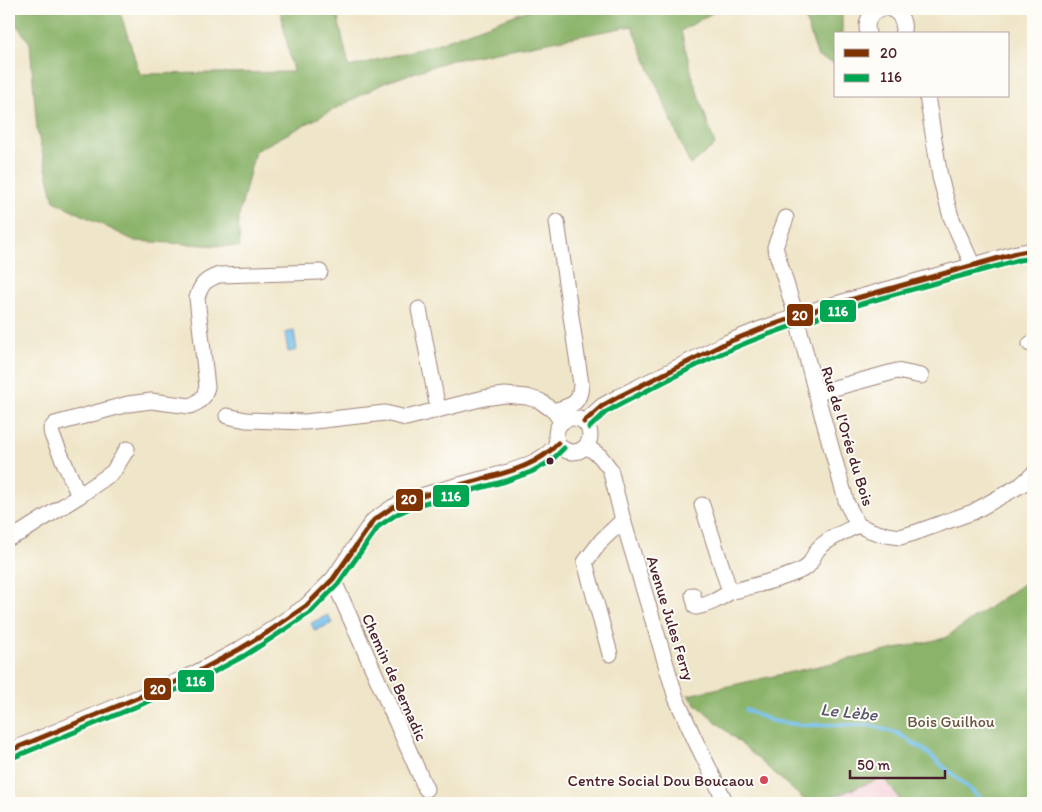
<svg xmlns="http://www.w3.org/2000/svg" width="1042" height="812" font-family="Itim,sans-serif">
	<rect width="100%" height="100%" fill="#fdfcf7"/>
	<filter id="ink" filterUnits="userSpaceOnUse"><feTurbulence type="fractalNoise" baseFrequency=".02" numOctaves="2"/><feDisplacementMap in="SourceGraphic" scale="10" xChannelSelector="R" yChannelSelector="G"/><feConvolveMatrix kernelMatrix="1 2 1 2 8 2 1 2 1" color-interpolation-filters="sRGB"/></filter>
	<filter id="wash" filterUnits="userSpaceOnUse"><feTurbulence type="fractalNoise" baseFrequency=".0096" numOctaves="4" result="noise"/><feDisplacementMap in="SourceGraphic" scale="20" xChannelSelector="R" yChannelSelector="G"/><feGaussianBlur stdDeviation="1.12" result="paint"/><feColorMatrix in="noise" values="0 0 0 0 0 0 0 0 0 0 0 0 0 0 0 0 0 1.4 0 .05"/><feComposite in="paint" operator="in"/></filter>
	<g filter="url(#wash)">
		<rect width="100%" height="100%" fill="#efe5c8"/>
		<polygon fill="#f6cfd8" points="884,777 902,803 817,803"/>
		<g fill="#8bb46b" stroke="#6a6a4b">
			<polygon points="9,9 119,9 140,74 293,72 280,9 336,9 349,67 431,46 531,9 719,9 681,31 693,79 715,145 690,165 632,26 448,61 384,83 255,151 238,220 240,247 135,241 54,201 37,130 30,43 9,15"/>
			<polygon points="802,9 842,9 842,34 836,34 836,64 818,57"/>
			<polygon points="1033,577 1033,803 902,803 884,777 817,803 808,803 695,703 688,695 945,638"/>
		</g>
		<g fill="#72bfec" stroke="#5e6f8c">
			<polygon points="294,331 297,350 288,352 285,333"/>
			<polygon points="328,615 332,623 315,631 311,623"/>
		</g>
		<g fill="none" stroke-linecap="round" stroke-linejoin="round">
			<polyline stroke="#72bfec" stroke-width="4" points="746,710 772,721 801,725 870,725 899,734 923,749 986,803"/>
		</g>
	</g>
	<g filter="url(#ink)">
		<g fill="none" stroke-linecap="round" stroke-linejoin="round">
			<g stroke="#9c827a" stroke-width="17">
				<g id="minor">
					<path d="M890,9C901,13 906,23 902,34"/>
					<path d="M868,34C865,22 869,13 881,9"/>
					<polyline points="927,96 940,177 951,217 973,266"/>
					<polyline points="786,218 775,247 796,316 816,393 847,504 858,525 869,530 881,534 900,537 914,533 973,512 1021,485 1033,474"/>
					<polyline points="419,309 438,409"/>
					<polyline points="1030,344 1033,342"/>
					<polyline points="816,393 897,371 921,376"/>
					<path d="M554,411C572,405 580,405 581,384L557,222"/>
					<polyline points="227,416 246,420 305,422 385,413 406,418 484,398 505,395 527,397 540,401 554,411 562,422"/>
					<circle cx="573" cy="435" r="17"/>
					<polyline points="584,422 602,406 620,396 726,343 761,329 818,309 1017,253 1033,250"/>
					<polyline points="586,446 600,456 610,469 623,520 676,698 695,740 726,803"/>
					<path d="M79,496L52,435L51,429L55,424L128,404L151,401L190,406L198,402L204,396L207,387L197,298C201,284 205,280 219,275L320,272"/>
					<path d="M702,505L730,592C745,588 799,575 808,566C811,563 814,554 818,549C828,538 845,532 858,525"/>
					<polyline points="9,538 22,532 79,496 113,472 127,449"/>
					<polyline points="333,579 426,789"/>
					<path d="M693,595L696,607C709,605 719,599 730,592"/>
					<polyline points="610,654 585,562 602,540 623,520"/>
					<path d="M9,751L190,676L240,649L268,632L306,606L333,579L367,529L374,520L393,507L408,500C427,494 447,488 467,483C495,475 540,468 558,443"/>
				</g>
			</g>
			<use href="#minor" stroke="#fff" stroke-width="15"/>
			<g stroke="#fdfcf7" stroke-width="9">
				<g id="bus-1">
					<polyline points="584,422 602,406 620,396 726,343 761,329 818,309 1017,253 1033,250"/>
					<path d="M9,751L190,676L240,649L268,632L306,606L333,579L374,520L393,507L408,500L422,496C441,490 460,485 479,480C508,472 537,466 558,443"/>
				</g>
			</g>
			<g stroke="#fdfcf7" stroke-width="9">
				<g id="bus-2">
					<path d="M589,428L606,412L623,403C670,379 715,354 764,336C847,305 934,284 1019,260L1033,258"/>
					<polyline points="12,758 193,683 244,656 272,638 311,612 338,584 379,526 397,514 417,505 506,481 531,472 544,465 554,458 564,448"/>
				</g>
			</g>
			<use href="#bus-1" stroke="#7f3302" stroke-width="5"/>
			<use href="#bus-2" stroke="#00a651" stroke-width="5"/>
		</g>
	</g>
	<circle fill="#4a1f2b" stroke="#fdfcf7" stroke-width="2" cx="550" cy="461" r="4.5"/>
	<circle fill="#d1495b" stroke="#fdfcf7" stroke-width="2" cx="764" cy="780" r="5"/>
	<g text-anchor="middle" stroke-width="4" stroke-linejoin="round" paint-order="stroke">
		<g font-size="16" fill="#4a1f2b" stroke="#fdfcf7">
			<text transform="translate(848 436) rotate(73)" y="6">Rue de l'Orée du Bois</text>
			<text transform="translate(671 618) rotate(73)" y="6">Avenue Jules Ferry</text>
			<text transform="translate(395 677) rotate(66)" y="6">Chemin de Bernadic</text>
		</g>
		<g font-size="16" fill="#685543" stroke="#fdfcf7">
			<text x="951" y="727">Bois Guilhou</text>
		</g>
		<g font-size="16" fill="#4a1f2b" stroke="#fdfcf7" text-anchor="end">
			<text x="754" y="786">Centre Social Dou Boucaou</text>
		</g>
		<g font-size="18" font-style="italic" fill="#58576f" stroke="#fdfcf7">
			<text transform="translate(849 712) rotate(6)" y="6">Le Lèbe</text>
		</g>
	</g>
	<g stroke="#fdfcf7" stroke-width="2">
		<rect x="819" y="299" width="38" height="24" rx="5" fill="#00a651"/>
		<rect x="786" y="303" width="28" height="24" rx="5" fill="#7f3302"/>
		<rect x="432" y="484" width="38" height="24" rx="5" fill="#00a651"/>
		<rect x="395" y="488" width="29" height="24" rx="5" fill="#7f3302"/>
		<rect x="177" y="669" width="38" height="24" rx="5" fill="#00a651"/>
		<rect x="143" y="677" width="29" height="24" rx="5" fill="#7f3302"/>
	</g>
	<g font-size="14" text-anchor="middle" font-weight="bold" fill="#fff">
		<text x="838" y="316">116</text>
		<text x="800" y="320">20</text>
		<text x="451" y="501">116</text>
		<text x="409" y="504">20</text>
		<text x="196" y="686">116</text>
		<text x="158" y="694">20</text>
	</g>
	<rect width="1042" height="812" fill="none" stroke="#fdfcf7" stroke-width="30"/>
	<rect x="834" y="32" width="175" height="65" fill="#fdfcf7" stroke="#b5a4a5"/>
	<rect x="844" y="49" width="25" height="8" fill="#7f3302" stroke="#b5a4a5"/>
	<text x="880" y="58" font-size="15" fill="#4a1f2b">20</text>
	<rect x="844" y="74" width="25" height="8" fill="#00a651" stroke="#b5a4a5"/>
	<text x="880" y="82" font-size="15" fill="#4a1f2b">116</text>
	<path d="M850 770v8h95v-8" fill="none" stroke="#4a1f2b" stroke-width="2.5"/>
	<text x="857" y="770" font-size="15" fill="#4a1f2b" stroke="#fdfcf7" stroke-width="4" paint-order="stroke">50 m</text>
</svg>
